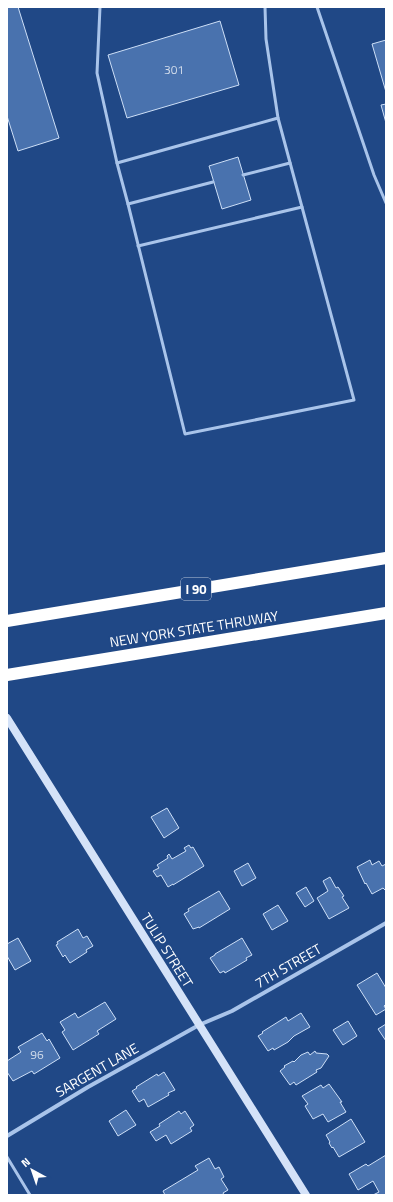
<svg xmlns="http://www.w3.org/2000/svg" width="393" height="1202" font-family="'Titillium Web',sans-serif">
	<rect width="100%" height="100%" fill="#204886"/>
	<g fill="#4972ae" stroke="#cddff7">
		<polygon points="7,7 18,7 59,138 18,151 7,116"/>
		<polygon points="220,21 239,85 127,118 108,55"/>
		<polygon points="386,40 386,92 372,44"/>
		<polygon points="386,104 386,123 381,105"/>
		<polygon points="238,157 251,200 222,209 209,166"/>
		<polygon points="167,808 179,828 164,838 151,817"/>
		<polygon points="189,845 191,848 193,847 204,866 173,885 173,884 168,887 161,875 157,877 153,871 159,868 157,865 168,858 167,856 169,854 172,859 186,851 184,848"/>
		<polygon points="370,860 372,865 379,861 382,866 386,864 386,890 385,890 383,888 372,894 366,883 365,884 357,867"/>
		<polygon points="248,863 256,878 242,886 234,871"/>
		<polygon points="330,877 336,888 338,887 344,896 342,897 349,908 329,919 317,898 328,891 323,881"/>
		<polygon points="306,887 314,901 305,907 296,893"/>
		<polygon points="219,891 230,909 199,928 199,927 193,929 184,914 189,911 188,909"/>
		<polygon points="278,905 288,921 272,930 263,914"/>
		<polygon points="78,929 83,938 87,936 93,946 86,950 87,952 70,963 65,955 63,957 56,945 58,944 57,942"/>
		<polygon points="18,938 31,961 15,970 7,956 7,944"/>
		<polygon points="242,938 252,955 246,958 247,960 225,973 224,971 220,973 210,958 215,955 215,954"/>
		<polygon points="377,973 386,988 386,1004 384,1006 386,1009 376,1015 357,985"/>
		<polygon points="105,1002 116,1019 97,1031 99,1034 73,1050 62,1032 65,1030 60,1022 75,1013 78,1018"/>
		<polygon points="301,1013 310,1027 294,1036 288,1042 274,1050 273,1048 268,1051 258,1036 263,1033 262,1032 286,1017 288,1021"/>
		<polygon points="348,1021 357,1036 343,1045 333,1030"/>
		<polygon points="386,1024 386,1041 378,1029"/>
		<polygon points="42,1033 47,1041 49,1039 60,1058 34,1074 32,1071 13,1081 7,1072 7,1061 21,1052 18,1047"/>
		<polygon points="315,1051 316,1053 327,1054 329,1056 321,1068 316,1070 317,1072 296,1085 294,1082 290,1085 280,1071 285,1067 284,1066 293,1061 294,1062 301,1055 308,1052 310,1055"/>
		<polygon points="164,1072 175,1090 168,1093 169,1095 148,1107 144,1099 139,1102 132,1091 137,1088 136,1087 157,1074 158,1076"/>
		<polygon points="329,1084 342,1102 340,1102 346,1112 328,1122 323,1114 313,1119 305,1106 308,1104 302,1096 321,1085 323,1088"/>
		<polygon points="126,1110 136,1125 118,1136 109,1121"/>
		<polygon points="179,1111 181,1114 185,1111 194,1125 190,1128 192,1131 171,1144 166,1135 156,1141 150,1132 160,1126 159,1124"/>
		<polygon points="351,1119 365,1142 339,1157 333,1147 332,1148 329,1143 330,1142 326,1135"/>
		<polygon points="386,1155 386,1195 373,1195 379,1192 373,1181 358,1190 349,1174 366,1164 368,1166"/>
		<polygon points="209,1158 215,1169 219,1167 224,1177 221,1179 228,1190 223,1193 224,1195 165,1195 163,1191 198,1170 195,1166"/>
	</g>
	<g fill="none" stroke-linecap="round" stroke-linejoin="round">
		<g stroke="#a9c4ea" stroke-width="3">
			<polyline points="100,7 97,73 117,163 278,118 266,39 265,7"/>
			<polyline points="317,7 374,175 386,203"/>
			<polyline points="117,163 128,204 185,434 354,400 278,118"/>
			<polyline points="243,175 290,163"/>
			<polyline points="128,204 213,182"/>
			<polyline points="138,246 302,207"/>
			<polyline points="7,1157 30,1195"/>
		</g>
		<polyline stroke="#a9c4ea" stroke-width="4" points="7,1136 88,1087 199,1025 232,1011 386,923"/>
		<polyline stroke="#d4e2f8" stroke-width="8" points="7,718 306,1195"/>
		<g stroke="#fff" stroke-width="12">
			<polyline points="7,621 386,558"/>
			<polyline points="7,675 386,613"/>
		</g>
	</g>
	<g text-anchor="middle" stroke-width="3.5" stroke-linejoin="round" paint-order="stroke">
		<g font-size="12" fill="#d2dceb">
			<text x="174" y="74">301</text>
			<text x="37" y="1059">96</text>
		</g>
		<rect fill="#204886" stroke="#bcc8db" stroke-width="1" x="181" y="578" width="30" height="22" rx="3"/>
		<g font-size="13" font-weight="bold" fill="#fff">
			<text x="196" y="594">I 90</text>
		</g>
		<g font-size="14" fill="#fff" stroke="#204886">
			<text transform="translate(194 629) rotate(-9)" y="5">NEW YORK STATE THRUWAY</text>
			<text transform="translate(167 950) rotate(58)" y="5">TULIP STREET</text>
			<text transform="translate(288 966) rotate(-30)" y="5">7TH STREET</text>
			<text transform="translate(97 1070) rotate(-30)" y="5">SARGENT LANE</text>
		</g>
	</g>
	<rect width="393" height="1202" fill="none" stroke="#ffffff" stroke-width="16"/>
	<g transform="translate(32 1170) rotate(320)" stroke="#204886" stroke-width="3" paint-order="stroke">
	<path d="M0-3L7 15L0 10L-7 15Z" fill="#ffffff"/>
	<text y="-6" font-size="11" font-weight="bold" text-anchor="middle" fill="#ffffff">N</text>
	</g>
</svg>
